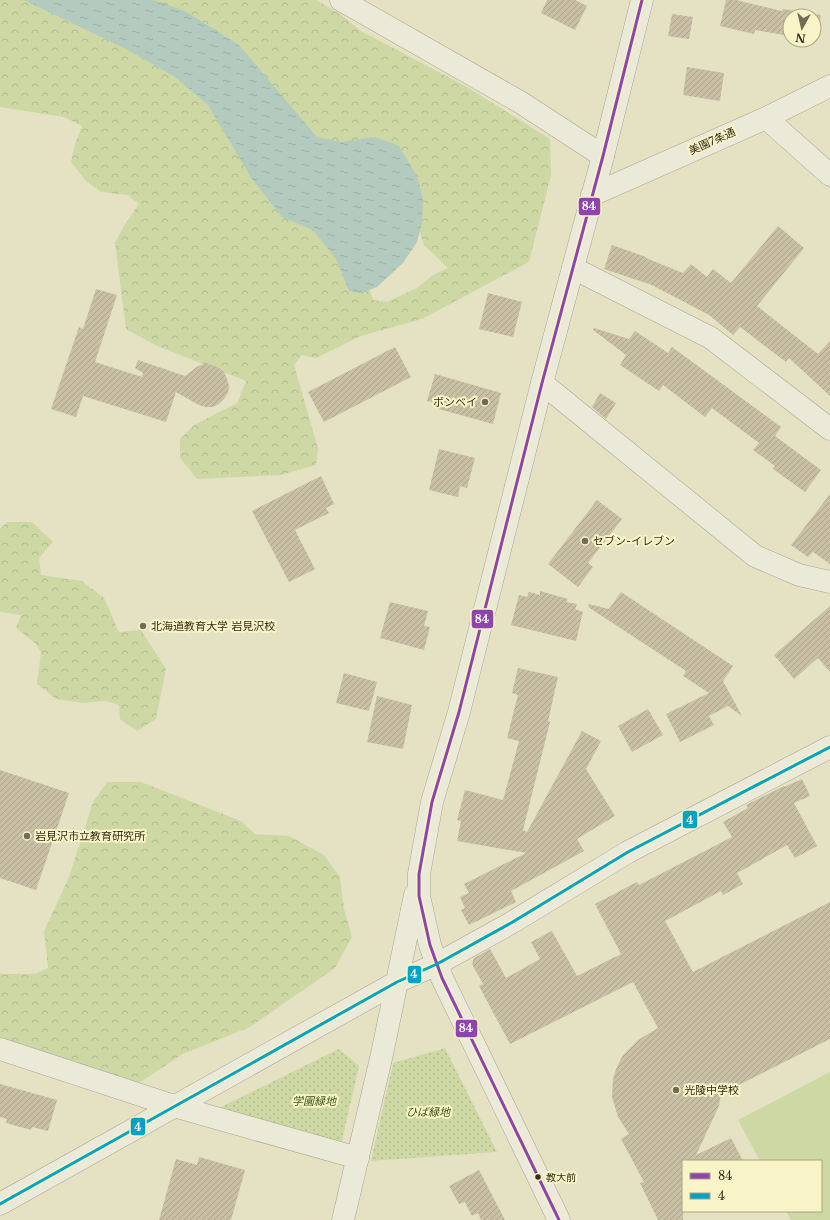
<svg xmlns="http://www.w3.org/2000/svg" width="830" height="1220" font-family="'Libre Baskerville','Noto Sans JP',serif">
	<defs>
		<pattern id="forest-crowns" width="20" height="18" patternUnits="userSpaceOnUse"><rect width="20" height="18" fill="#cdd8a5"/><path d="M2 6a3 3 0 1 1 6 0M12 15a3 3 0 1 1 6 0" fill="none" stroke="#b1ba8d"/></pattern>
		<pattern id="park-dots" width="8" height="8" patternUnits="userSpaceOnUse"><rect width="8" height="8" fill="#cdd8a5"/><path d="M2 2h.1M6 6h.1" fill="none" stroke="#b1ba8d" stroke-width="1.8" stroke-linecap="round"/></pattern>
		<pattern id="water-ripples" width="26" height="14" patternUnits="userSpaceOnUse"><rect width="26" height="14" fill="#b3cbbf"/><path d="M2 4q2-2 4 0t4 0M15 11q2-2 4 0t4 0" fill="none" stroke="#9baea3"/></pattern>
		<pattern id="building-hatch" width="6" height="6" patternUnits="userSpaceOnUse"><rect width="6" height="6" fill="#c8bfa5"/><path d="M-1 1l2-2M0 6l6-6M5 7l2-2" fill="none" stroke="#aca48d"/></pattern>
	</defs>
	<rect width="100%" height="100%" fill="#e5e2c4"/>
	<g fill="url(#forest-crowns)">
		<polygon points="0,0 78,0 184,71 367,281 373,300 387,302 417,288 433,275 448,268 424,245 407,192 339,148 306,132 117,0 316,0 340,14 361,31 467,87 550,139 551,175 529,262 422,319 361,336 316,358 302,355 294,365 318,448 316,465 281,475 197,479 180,458 180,439 194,425 237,403 246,381 155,345 126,329 115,243 124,226 139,204 128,195 101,192 86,181 71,162 75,144 82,126 64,117 0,107"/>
		<polygon points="7,522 32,522 53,542 39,558 41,575 82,581 104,598 119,632 141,630 166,669 156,719 137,731 120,719 119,705 106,701 82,703 56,699 37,684 41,652 36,644 16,628 21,615 0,612 0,529"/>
		<polygon points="107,782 141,782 241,821 255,834 289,836 324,855 340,877 344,909 352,937 335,968 250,1027 183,1054 139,1083 0,1038 0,974 35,974 48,968 44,931 69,877 93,802"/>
	</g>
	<g fill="url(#park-dots)">
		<polygon points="445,1048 497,1152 371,1161 393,1063"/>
		<polygon points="339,1049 359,1066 341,1145 213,1111"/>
	</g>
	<polygon fill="#cdd8a5" points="830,1072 830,1220 791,1220 786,1211 821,1211 821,1161 760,1161 738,1120"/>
	<polygon fill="url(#water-ripples)" points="24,0 153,0 185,11 239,45 317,137 341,142 375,137 399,146 417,176 423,198 422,223 417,242 403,263 377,287 361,293 349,291 336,259 313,230 282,217 252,179 208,105 175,77 126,49"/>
	<g fill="url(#building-hatch)">
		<polygon points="547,0 575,0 587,6 575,30 541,13"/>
		<polygon points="726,0 736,0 782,11 783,9 821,15 817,40 814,39 814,16 790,16 790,36 755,30 754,34 720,26"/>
		<polygon points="672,14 693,17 689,39 668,36"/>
		<polygon points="687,67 724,73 720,101 683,95"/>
		<polygon points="778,226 804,248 757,306 818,354 830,341 830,396 789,358 786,362 740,327 733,335 709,315 652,285 604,269 612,245 646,257 646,258 683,273 691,264 707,277 713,269 731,283"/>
		<polygon points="96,289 117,295 95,362 142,377 143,373 135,368 138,360 185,376 198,366 205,364 212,365 219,368 224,372 227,379 229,386 228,393 224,399 219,404 213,407 206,407 199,405 176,392 166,422 83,396 76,417 51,409 79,327 83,329"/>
		<polygon points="488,293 522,302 513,337 479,329"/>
		<polygon points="594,328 629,339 635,331 668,353 672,347 781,427 775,436 821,470 805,492 773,469 775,466 753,450 759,443 712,408 705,417 663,385 659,391 620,365 626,355 593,330"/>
		<polygon points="395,347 411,377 324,422 308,392"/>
		<polygon points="435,374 501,393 493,424 435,408 436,403 427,401"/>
		<polygon points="600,393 616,403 606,419 592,407"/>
		<polygon points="439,449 475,458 467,488 460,486 458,497 429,490"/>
		<polygon points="321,476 334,504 326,508 329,513 295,530 315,569 289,582 252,511"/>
		<polygon points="830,494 830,564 813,552 808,557 791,545"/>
		<polygon points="597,500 622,519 588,563 593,567 578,587 548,564"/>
		<polygon points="540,591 568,599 566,602 577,604 575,609 583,612 576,641 511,625 519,595 527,597 529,592 540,595"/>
		<polygon points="621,592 733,666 723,681 742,716 728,706 709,716 714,725 680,742 666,714 709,693 683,676 686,671 588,607 589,604 609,609"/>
		<polygon points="390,602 428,611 424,626 430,627 424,650 380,638"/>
		<polygon points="830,606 830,672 818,658 794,679 774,655"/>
		<polygon points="518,668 558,677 548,721 550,722 523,830 527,832 582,731 601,741 586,769 615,816 577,839 584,851 511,891 516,902 469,925 461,910 465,908 460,897 469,893 464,884 526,853 457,841 461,821 457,820 465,790 503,800 519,741 507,738 518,695 512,693"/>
		<polygon points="344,673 377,682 369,711 336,703"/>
		<polygon points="377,696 412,705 403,749 367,742"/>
		<polygon points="648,709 663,735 632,752 618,726"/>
		<polygon points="0,770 69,793 36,890 0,878"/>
		<polygon points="802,779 810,796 794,803 817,846 795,858 787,845 737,873 743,884 723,895 721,891 665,921 693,972 830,902 830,1039 721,1094 719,1106 696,1155 731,1138 743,1161 683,1161 683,1220 658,1220 640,1183 644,1182 621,1139 629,1134 618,1117 612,1097 613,1079 616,1069 623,1055 638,1040 658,1028 633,982 510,1044 479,986 483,984 472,964 474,958 490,949 506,978 540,959 531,942 552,931 577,976 621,954 595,904 637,882 639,885 732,837 723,822 748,808 746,805 784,786 784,787"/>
		<polygon points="0,1084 57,1100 48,1131 32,1127 31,1130 6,1123 7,1119 0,1117"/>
		<polygon points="199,1157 245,1170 231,1220 159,1220 176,1159 197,1165"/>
		<polygon points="479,1170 505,1220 481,1220 478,1213 472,1216 465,1202 459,1204 449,1186"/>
	</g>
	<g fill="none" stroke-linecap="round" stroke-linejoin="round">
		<g stroke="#a8a48f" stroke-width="23">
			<g id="minor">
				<polyline points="341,0 520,102 603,156"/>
				<polyline points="766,118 830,175"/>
				<polyline points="573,268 711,338 830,429"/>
				<polyline points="542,383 755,556 799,575 830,582"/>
				<polyline points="437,964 511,923 628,852 830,747"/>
				<polyline points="0,1049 177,1107 358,1158"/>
			</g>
		</g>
		<g stroke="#a8a48f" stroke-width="23">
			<g id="tertiary">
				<polyline points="592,195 766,118 830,86"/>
				<polyline points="0,1204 397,982 437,964"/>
				<polyline points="343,1220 382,1054 415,895"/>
				<polyline points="559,1220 442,978 430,945 419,896 419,874 432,802 459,712 542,383 603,156 642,0"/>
			</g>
		</g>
		<use href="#minor" stroke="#ebe9d8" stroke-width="22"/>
		<use href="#tertiary" stroke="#ebe9d8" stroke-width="22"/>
		<g stroke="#f8f4c7" stroke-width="6">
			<polyline id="bus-1" points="559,1220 442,978 430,945 419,896 419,874 432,802 459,712 542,383 603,156 642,0"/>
		</g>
		<g stroke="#f8f4c7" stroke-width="6">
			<polyline id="bus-2" points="0,1204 397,982 437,964 511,923 628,852 830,747"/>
		</g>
		<use href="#bus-1" stroke="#8e44ad" stroke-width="3"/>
		<use href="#bus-2" stroke="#03a3c5" stroke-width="3"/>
	</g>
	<g fill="#736c54" stroke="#f8f4c7" stroke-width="1.5">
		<circle cx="485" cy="402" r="4"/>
		<circle cx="585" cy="541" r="4"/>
		<circle cx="143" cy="626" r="4"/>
		<circle cx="27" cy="836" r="4"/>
		<circle cx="676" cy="1090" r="4"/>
	</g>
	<circle fill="#352c18" stroke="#f8f4c7" stroke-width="1.5" cx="538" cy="1177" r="3.5"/>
	<g text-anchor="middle" stroke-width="4" stroke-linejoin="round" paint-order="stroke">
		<g font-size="10" fill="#352c18" stroke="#f8f4c7" text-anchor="start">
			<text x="546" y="1181">教大前</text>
		</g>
		<g font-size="11" fill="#352c18" stroke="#f8f4c7">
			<text transform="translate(712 141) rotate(-24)" y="4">美園7条通</text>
		</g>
		<g font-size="11" fill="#352c18" stroke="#f8f4c7" text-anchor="start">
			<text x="477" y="406" text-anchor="end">ボンベイ</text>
			<text x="593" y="545">セブン-イレブン</text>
			<text x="151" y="630">北海道教育大学 岩見沢校</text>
			<text x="35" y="840">岩見沢市立教育研究所</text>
			<text x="684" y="1094">光陵中学校</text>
		</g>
		<g font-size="11" font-style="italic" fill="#3b541d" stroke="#f8f4c7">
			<text x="314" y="1105">学園緑地</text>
			<text x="428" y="1116">ひば緑地</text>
		</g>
	</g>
	<g stroke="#f8f4c7" stroke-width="1.5">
		<rect x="578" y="197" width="23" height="19" rx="4" fill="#8e44ad"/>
		<rect x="471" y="609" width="23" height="20" rx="4" fill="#8e44ad"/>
		<rect x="682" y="810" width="16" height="19" rx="4" fill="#03a3c5"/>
		<rect x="407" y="965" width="15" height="19" rx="4" fill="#03a3c5"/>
		<rect x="455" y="1019" width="23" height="19" rx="4" fill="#8e44ad"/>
		<rect x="130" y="1117" width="16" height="19" rx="4" fill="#03a3c5"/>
	</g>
	<g font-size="11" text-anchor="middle" font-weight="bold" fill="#fff">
		<text x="589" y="210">84</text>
		<text x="482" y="623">84</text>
		<text x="690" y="824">4</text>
		<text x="414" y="978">4</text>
		<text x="466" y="1032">84</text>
		<text x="138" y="1131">4</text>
	</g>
	<rect x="682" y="1160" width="140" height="52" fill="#f8f4c7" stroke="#aaa481"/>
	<rect x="690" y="1173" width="20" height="6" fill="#8e44ad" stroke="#aaa481"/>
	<text x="718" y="1180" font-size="12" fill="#352c18">84</text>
	<rect x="690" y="1193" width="20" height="6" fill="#03a3c5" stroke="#aaa481"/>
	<text x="718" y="1200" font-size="12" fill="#352c18">4</text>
	<g transform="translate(802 28) rotate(188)"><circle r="19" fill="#f8f4c7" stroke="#aaa481"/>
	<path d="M0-3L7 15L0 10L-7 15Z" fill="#736c54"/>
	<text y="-6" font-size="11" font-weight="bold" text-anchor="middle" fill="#352c18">N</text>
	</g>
</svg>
